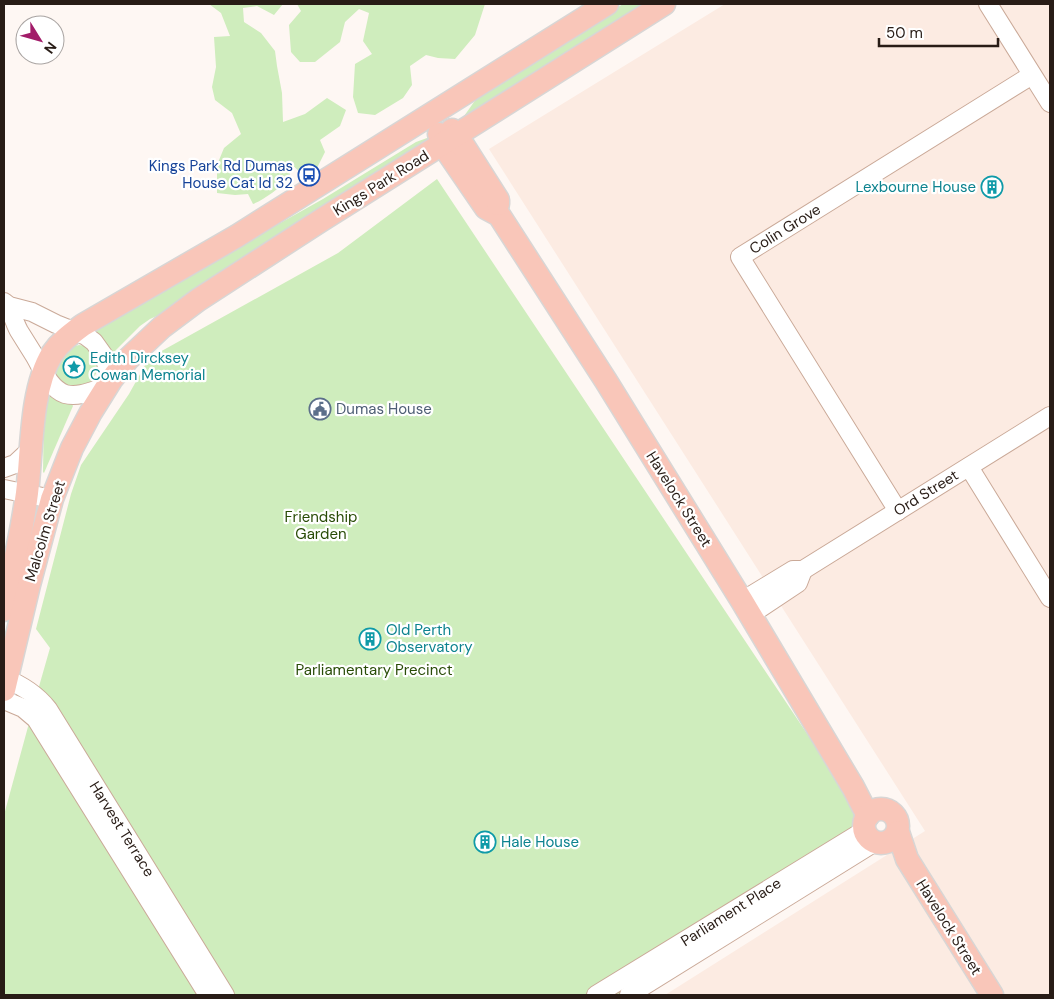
<svg xmlns="http://www.w3.org/2000/svg" width="1054" height="999" font-family="'DM Sans',sans-serif">
	<rect width="100%" height="100%" fill="#fef7f3"/>
	<polygon fill="#fcebe2" points="725,4 1050,4 1050,995 665,995 925,831 489,149"/>
	<g fill="#cfedbd">
		<path d="M209,4H283L274,15L257,6L243,8L244,22L261,33L275,51L277,66L282,93L283,122L305,114L327,98L346,110L340,126L320,140L325,152L317,168L302,174L289,162L290,179C278,188 266,199 253,204L248,194L235,195L217,193V165L224,148L241,134L232,113L215,100L212,87L216,67L214,37L230,36L221,13Z"/>
		<polygon points="297,4 485,4 475,35 455,59 438,58 426,55 410,66 412,85 403,98 375,115 358,113 353,97 355,64 372,54 363,41 369,13 359,9 345,22 340,42 315,62 300,62 291,52 289,25 301,11"/>
		<polygon points="623,4 654,4 462,119 474,102 486,90"/>
		<polygon points="427,138 432,138 170,310 150,319 140,326 114,352 112,353 102,339 92,332 95,327 323,199 416,142"/>
		<polygon points="437,179 880,843 638,995 4,995 4,815 38,690 50,648 36,629 71,494 81,465 129,394 149,358 338,253"/>
		<path d="M79,345L87,346L99,364C97,374 93,380 86,386L64,387L56,375V368L58,362L71,347Z"/>
		<polygon points="47,392 72,404 73,406 44,473 43,472 44,410"/>
	</g>
	<g fill="none" stroke-linecap="round" stroke-linejoin="round">
		<g stroke="#caa998" stroke-width="20">
			<g id="minor">
				<polyline points="988,4 1050,103"/>
				<polyline points="4,302 9,306 32,312 56,324 86,336 94,342 104,356 111,380"/>
				<path d="M9,306C12,314 15,324 19,331C24,339 29,347 34,355C42,368 49,388 65,394C79,398 94,390 107,386"/>
				<polyline points="969,467 1050,598"/>
				<polyline points="4,468 15,464 31,449"/>
				<polyline points="4,489 52,499"/>
				<polyline points="898,511 740,257 1032,75"/>
				<polyline points="742,601 793,570 803,570 1050,416"/>
				<polyline points="750,615 798,583 803,570"/>
				<path d="M4,678C22,685 36,694 48,709L225,995"/>
				<polyline points="4,700 23,708 36,719 208,995"/>
				<polyline points="596,995 865,830"/>
				<polyline points="629,995 875,842"/>
			</g>
		</g>
		<g stroke="#d8d6d5" stroke-width="25">
			<g id="major">
				<polyline points="452,130 448,148 449,154 486,208 499,215 606,381 742,601 853,787 868,816"/>
				<polyline points="439,134 463,145 498,200 498,204"/>
				<path d="M4,610C13,571 22,532 27,493C32,452 30,390 52,354C60,342 71,334 83,325L237,236L607,4"/>
				<polyline points="4,690 29,585 52,499 72,448 91,412 111,380 128,359 162,327 198,300 320,221 664,4"/>
				<circle cx="881" cy="826" r="17"/>
				<polyline points="898,832 907,859 992,995"/>
			</g>
		</g>
		<use href="#minor" stroke="#fff" stroke-width="18"/>
		<use href="#major" stroke="#f9c6b9" stroke-width="22"/>
	</g>
	<defs>
		<g id="bus-ring" transform="scale(1.125)"><circle r="9.5" fill="#fff" stroke="#1a4fb4" stroke-width="1.5"/><path d="M-5-6H5V4H4V6H2V4H-2V6H-4V4H-5ZM-3.5-4V0h7V-4ZM-3.5 1.2v1.5H-2V1.2ZM2 1.2v1.5H3.5V1.2Z" fill="#1a4fb4"/></g>
		<g id="building-ring" transform="scale(1.125)"><circle r="9.5" fill="#fff" stroke="#0f9aa8" stroke-width="1.5"/><path d="M-4-6H4V6H1V3H-1V6H-4ZM-2.5-4.3h1.7v1.8h-1.7ZM.8-4.3h1.7v1.8H.8ZM-2.5-1h1.7V.8h-1.7ZM.8-1h1.7V.8H.8Z" fill="#0f9aa8"/></g>
		<g id="sight-ring" transform="scale(1.125)"><circle r="9.5" fill="#fff" stroke="#0f9aa8" stroke-width="1.5"/><path d="M0-6L1.8-2.2L6-1.7L2.9 1.2L3.7 5.4L0 3.3L-3.7 5.4L-2.9 1.2L-6-1.7L-1.8-2.2Z" fill="#0f9aa8"/></g>
		<g id="civic-ring" transform="scale(1.125)"><circle r="9.5" fill="#fff" stroke="#5c6f8a" stroke-width="1.5"/><path d="M-.6-6.5H3V-4.5H.6V-3L4-1V1h2V6H-6V1h2V-1L-.6-3ZM-1.2 2.5V6h2.4V2.5Z" fill="#5c6f8a"/></g>
	</defs>
	<g fill-rule="evenodd">
		<use href="#bus-ring" x="309" y="175"/>
		<use href="#building-ring" x="992" y="187"/>
		<use href="#sight-ring" x="74" y="367"/>
		<use href="#civic-ring" x="320" y="409"/>
		<use href="#building-ring" x="370" y="639"/>
		<use href="#building-ring" x="485" y="842"/>
	</g>
	<g text-anchor="middle" stroke-width="4.5" stroke-linejoin="round" paint-order="stroke">
		<g font-size="15" fill="#164399" stroke="#fff" text-anchor="end">
			<text x="293" y="171">Kings Park Rd Dumas<tspan x="293" dy="17">House Cat Id 32</tspan></text>
		</g>
		<g font-size="15" fill="#281c16" stroke="#fff">
			<text transform="translate(381 183) rotate(-32)" y="5">Kings Park Road</text>
			<text transform="translate(785 229) rotate(-32)" y="5">Colin Grove</text>
			<text transform="translate(926 493) rotate(-32)" y="5">Ord Street</text>
			<text transform="translate(679 499) rotate(58)" y="5">Havelock Street</text>
			<text transform="translate(45 531) rotate(-73)" y="5">Malcolm Street</text>
			<text transform="translate(122 829) rotate(58)" y="5">Harvest Terrace</text>
			<text transform="translate(731 912) rotate(-32)" y="5">Parliament Place</text>
			<text transform="translate(949 927) rotate(58)" y="5">Havelock Street</text>
		</g>
		<g font-size="15" fill="#0d838f" stroke="#fff" text-anchor="start">
			<text x="976" y="192" text-anchor="end">Lexbourne House</text>
			<text x="90" y="363">Edith Dircksey<tspan x="90" dy="17">Cowan Memorial</tspan></text>
			<text x="386" y="635">Old Perth<tspan x="386" dy="17">Observatory</tspan></text>
			<text x="501" y="847">Hale House</text>
		</g>
		<g font-size="15" fill="#4e5e75" stroke="#fff" text-anchor="start">
			<text x="336" y="414">Dumas House</text>
		</g>
		<g font-size="15" fill="#294c07" stroke="#fff">
			<text x="321" y="522">Friendship<tspan x="321" dy="17">Garden</tspan></text>
			<text x="374" y="675">Parliamentary Precinct</text>
		</g>
	</g>
	<rect width="1054" height="999" fill="none" stroke="#281c16" stroke-width="10"/>
	<g transform="translate(40 40) rotate(127)"><circle r="24" fill="#ffffff" stroke="#a9a4a2"/>
	<path d="M0-4L9 19L0 12L-9 19Z" fill="#a21c69"/>
	<text y="-8" font-size="14" font-weight="bold" text-anchor="middle" fill="#281c16">N</text>
	</g>
	<path d="M879 38v8h119v-8" fill="none" stroke="#281c16" stroke-width="2.5"/>
	<text x="886" y="38" font-size="15" fill="#281c16" stroke="#ffffff" stroke-width="4" paint-order="stroke">50 m</text>
</svg>
